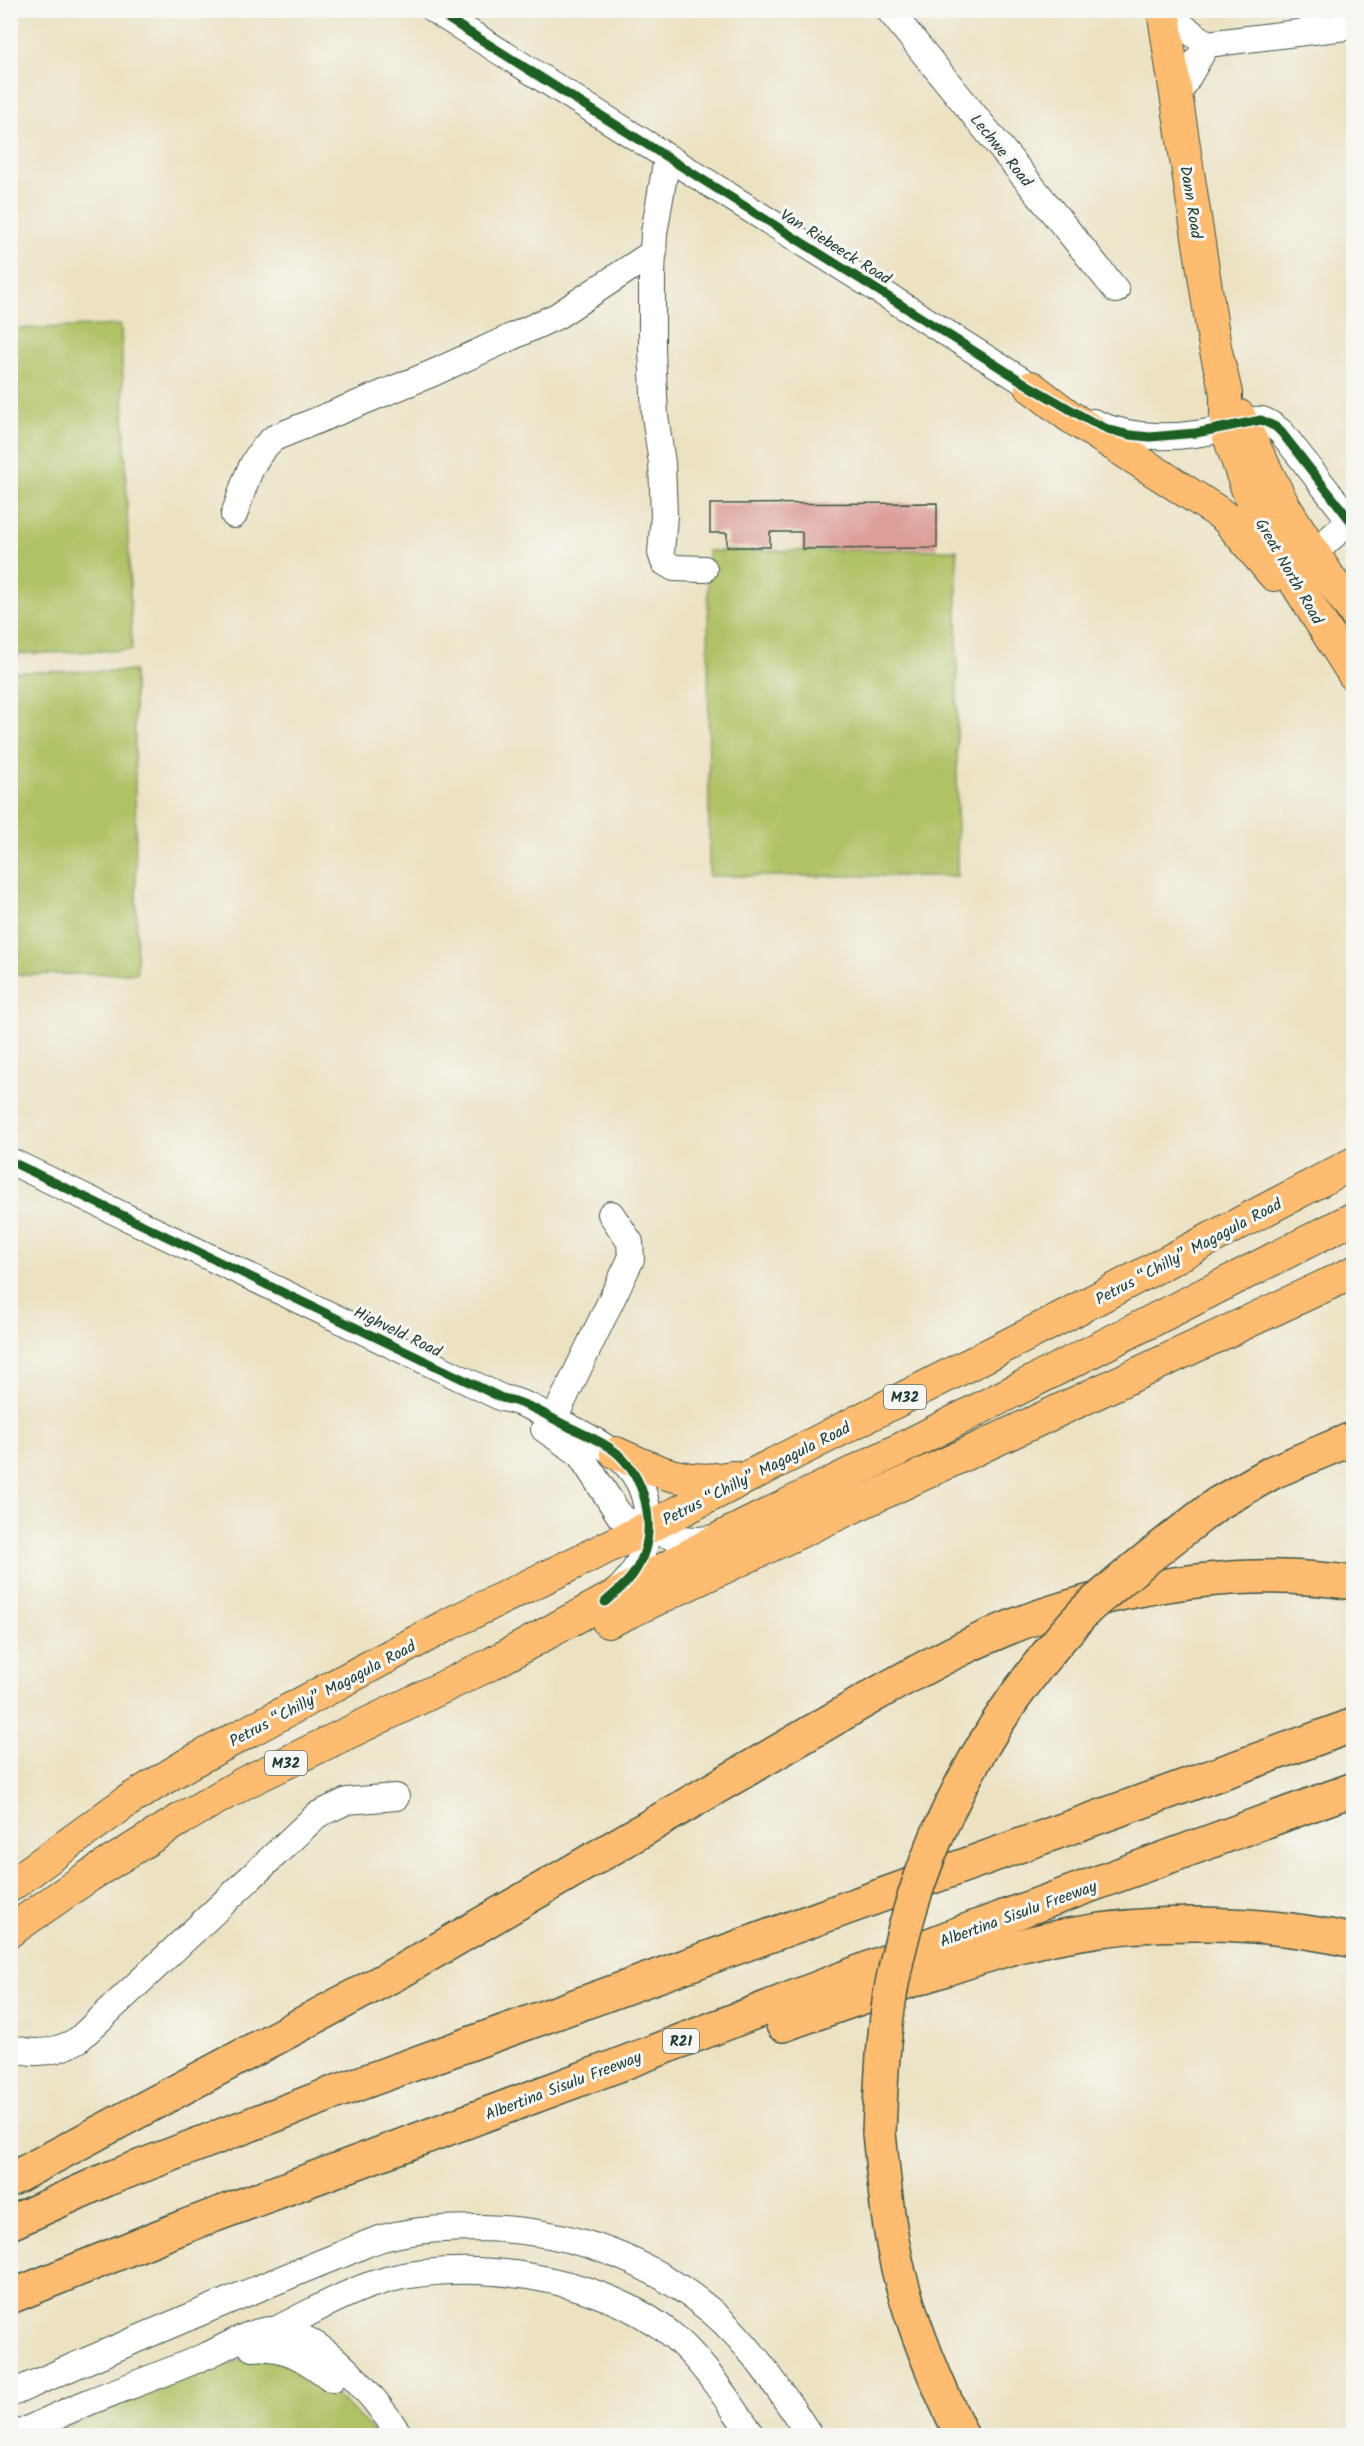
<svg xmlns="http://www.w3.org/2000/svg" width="1364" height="2446" font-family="Kalam,sans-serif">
	<rect width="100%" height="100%" fill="#f6f6f2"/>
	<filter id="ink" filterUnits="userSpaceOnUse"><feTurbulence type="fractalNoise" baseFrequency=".0167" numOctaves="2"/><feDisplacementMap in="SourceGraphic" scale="12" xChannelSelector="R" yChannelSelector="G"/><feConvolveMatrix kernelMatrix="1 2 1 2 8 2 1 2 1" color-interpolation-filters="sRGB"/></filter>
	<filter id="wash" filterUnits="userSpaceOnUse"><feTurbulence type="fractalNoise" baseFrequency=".008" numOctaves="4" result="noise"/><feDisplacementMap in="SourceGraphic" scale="24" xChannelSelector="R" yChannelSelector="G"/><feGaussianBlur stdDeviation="1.35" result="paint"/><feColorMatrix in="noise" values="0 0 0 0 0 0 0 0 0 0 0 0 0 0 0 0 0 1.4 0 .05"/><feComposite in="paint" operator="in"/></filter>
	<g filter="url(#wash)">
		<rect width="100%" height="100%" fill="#ece2c2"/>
		<g fill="#b0c266" stroke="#68804d" stroke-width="1.5">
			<polygon points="121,325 132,650 11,654 11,329"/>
			<polygon points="957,550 957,876 709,876 708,551"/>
			<polygon points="134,671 137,973 11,975 11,672"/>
			<path d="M258,2356C266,2358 276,2360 285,2363C319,2377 352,2409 377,2435L38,2436L232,2362Z"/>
		</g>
		<g id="blocks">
			<polygon fill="#dc9e97" points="937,503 937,548 802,549 802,532 770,532 770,547 727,547 727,533 710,533 710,504"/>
		</g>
	</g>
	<g filter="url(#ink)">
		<use href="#blocks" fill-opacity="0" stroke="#3e5649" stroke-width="1.5"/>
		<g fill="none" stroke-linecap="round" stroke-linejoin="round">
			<g stroke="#3e5649" stroke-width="28">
				<g id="minor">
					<polyline points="434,10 1048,397"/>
					<polyline points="889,10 1116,290"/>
					<polyline points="1163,12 1207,44 1354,26"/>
					<polyline points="1176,98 1207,44"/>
					<polyline points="667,158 654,233 652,274 652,350 655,416 662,463 664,515 661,553 664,562 674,568 704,569"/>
					<path d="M1093,422C1134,441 1183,439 1226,428C1238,426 1250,418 1262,420C1270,422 1276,428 1282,433L1350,520"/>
					<path d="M234,515C244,487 250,457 274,438L433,373L557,316L654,252"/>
					<polyline points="1313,554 1354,517"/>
					<path d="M10,1161L502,1398C525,1402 544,1414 565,1425C613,1449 653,1471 647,1532C644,1557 635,1575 616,1592"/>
					<polyline points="554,1419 631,1259 630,1242 611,1214"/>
					<polyline points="544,1429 579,1453 620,1516 632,1524 680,1539 699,1540 719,1537"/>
					<path d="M10,2047C34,2056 56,2053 78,2040L317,1815L347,1801L396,1797"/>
					<path d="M275,2330C306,2315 338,2296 370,2285C458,2254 601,2275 673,2336C705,2363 728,2402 753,2436"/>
					<path d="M252,2348C285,2344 307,2360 332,2379"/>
					<path d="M10,2394C88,2360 165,2327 242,2295C275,2282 307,2268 340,2255C354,2250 368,2242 383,2238C415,2229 449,2228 482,2228C567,2230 644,2256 710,2310C751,2344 781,2392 810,2436"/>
					<path d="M14,2436C39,2424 64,2412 89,2402C127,2387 166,2373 203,2357C226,2348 250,2329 275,2330C322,2332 376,2398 400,2436"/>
				</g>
			</g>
			<g stroke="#3e5649" stroke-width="34">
				<g id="major">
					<polyline points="1163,10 1215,347 1226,393 1226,428 1252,503 1273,547 1354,675"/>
					<polyline points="1031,387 1069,416 1218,512 1228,520 1274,575"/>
					<polyline points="1239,416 1283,504 1329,577 1354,612"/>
					<path d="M616,1453C658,1472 686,1486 733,1477"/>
					<polyline points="608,1622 1354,1272"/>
					<polyline points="10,1886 126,1802 186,1765 449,1624 647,1528 1047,1325 1354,1163"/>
					<polyline points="10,1931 89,1876 181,1819 244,1783 491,1664 722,1537 904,1447 1354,1218"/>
				</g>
			</g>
			<g stroke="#3e5649" stroke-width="36">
				<g id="highway">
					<polyline points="1217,1504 1273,1472 1354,1438"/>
					<path d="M783,2025C827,2009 872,1994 916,1979C967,1962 1016,1944 1069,1935C1158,1918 1265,1921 1354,1941"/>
					<path d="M879,2133C884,2180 888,2228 899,2273C914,2330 936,2383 962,2436"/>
					<path d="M10,2180L401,1971L880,1692C934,1662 988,1633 1046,1614C1142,1583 1253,1567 1354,1583"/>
					<polyline points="10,2223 110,2178 336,2092 1354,1725"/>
					<polyline points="10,2297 183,2227 616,2066 960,1933 1354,1789"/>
				</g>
			</g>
			<use href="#minor" stroke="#fff" stroke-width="26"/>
			<use href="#major" stroke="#fdbc6f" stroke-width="32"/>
			<use href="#highway" stroke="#fdbc6f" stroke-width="33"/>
			<g stroke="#3e5649" stroke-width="36" stroke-linecap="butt">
				<path id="highway-bridge" d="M879,2133C881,2083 883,2033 892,1984C918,1844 987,1716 1083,1613C1092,1603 1104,1595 1114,1586C1147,1557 1182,1531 1217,1504"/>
			</g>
			<use href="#highway-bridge" stroke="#fdbc6f" stroke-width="33"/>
			<g stroke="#f6f6f2" stroke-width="13">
				<g id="cycleway">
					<polyline points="434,10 1031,387 1092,422 1110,430 1130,435 1150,437 1196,433 1261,420 1276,427 1282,433 1350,520"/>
					<path d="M10,1161L502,1398C525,1402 544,1414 565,1425C583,1434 603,1441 618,1454C649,1483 659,1536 634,1573C627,1584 615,1593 605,1602"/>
				</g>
			</g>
			<use href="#cycleway" stroke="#1b5e20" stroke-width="9"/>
		</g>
	</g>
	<g text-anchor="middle" stroke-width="6" stroke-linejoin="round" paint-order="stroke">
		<g fill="#f6f6f2" stroke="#60746d" stroke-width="1.5">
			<rect x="884" y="1385" width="42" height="24" rx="4.5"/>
			<rect x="265" y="1751" width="42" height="24" rx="4.5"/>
			<rect x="663" y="2029" width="36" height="24" rx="4.5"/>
		</g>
		<g font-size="15" font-weight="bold" fill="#1f3d34">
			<text x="905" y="1402">M32</text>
			<text x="286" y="1768">M32</text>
			<text x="681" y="2046">R21</text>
		</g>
		<g font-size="16" fill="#1f3d34" stroke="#f6f6f2">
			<text transform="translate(1002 150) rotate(51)" y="6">Lechwe Road</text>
			<text transform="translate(1192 202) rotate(81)" y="6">Dann Road</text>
			<text transform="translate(836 246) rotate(32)" y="6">Van Riebeeck Road</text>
			<text transform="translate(1290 571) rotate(60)" y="6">Great North Road</text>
			<text transform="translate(1188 1251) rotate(-28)" y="6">Petrus “Chilly” Magagula Road</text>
			<text transform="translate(398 1331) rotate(26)" y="6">Highveld Road</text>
			<text transform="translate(756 1473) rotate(-27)" y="6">Petrus “Chilly” Magagula Road</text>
			<text transform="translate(322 1693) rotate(-28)" y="6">Petrus “Chilly” Magagula Road</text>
			<text transform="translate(1018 1913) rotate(-20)" y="6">Albertina Sisulu Freeway</text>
			<text transform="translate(563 2085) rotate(-21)" y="6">Albertina Sisulu Freeway</text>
		</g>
	</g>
	<rect width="1364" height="2446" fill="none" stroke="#f6f6f2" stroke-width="36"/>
</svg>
